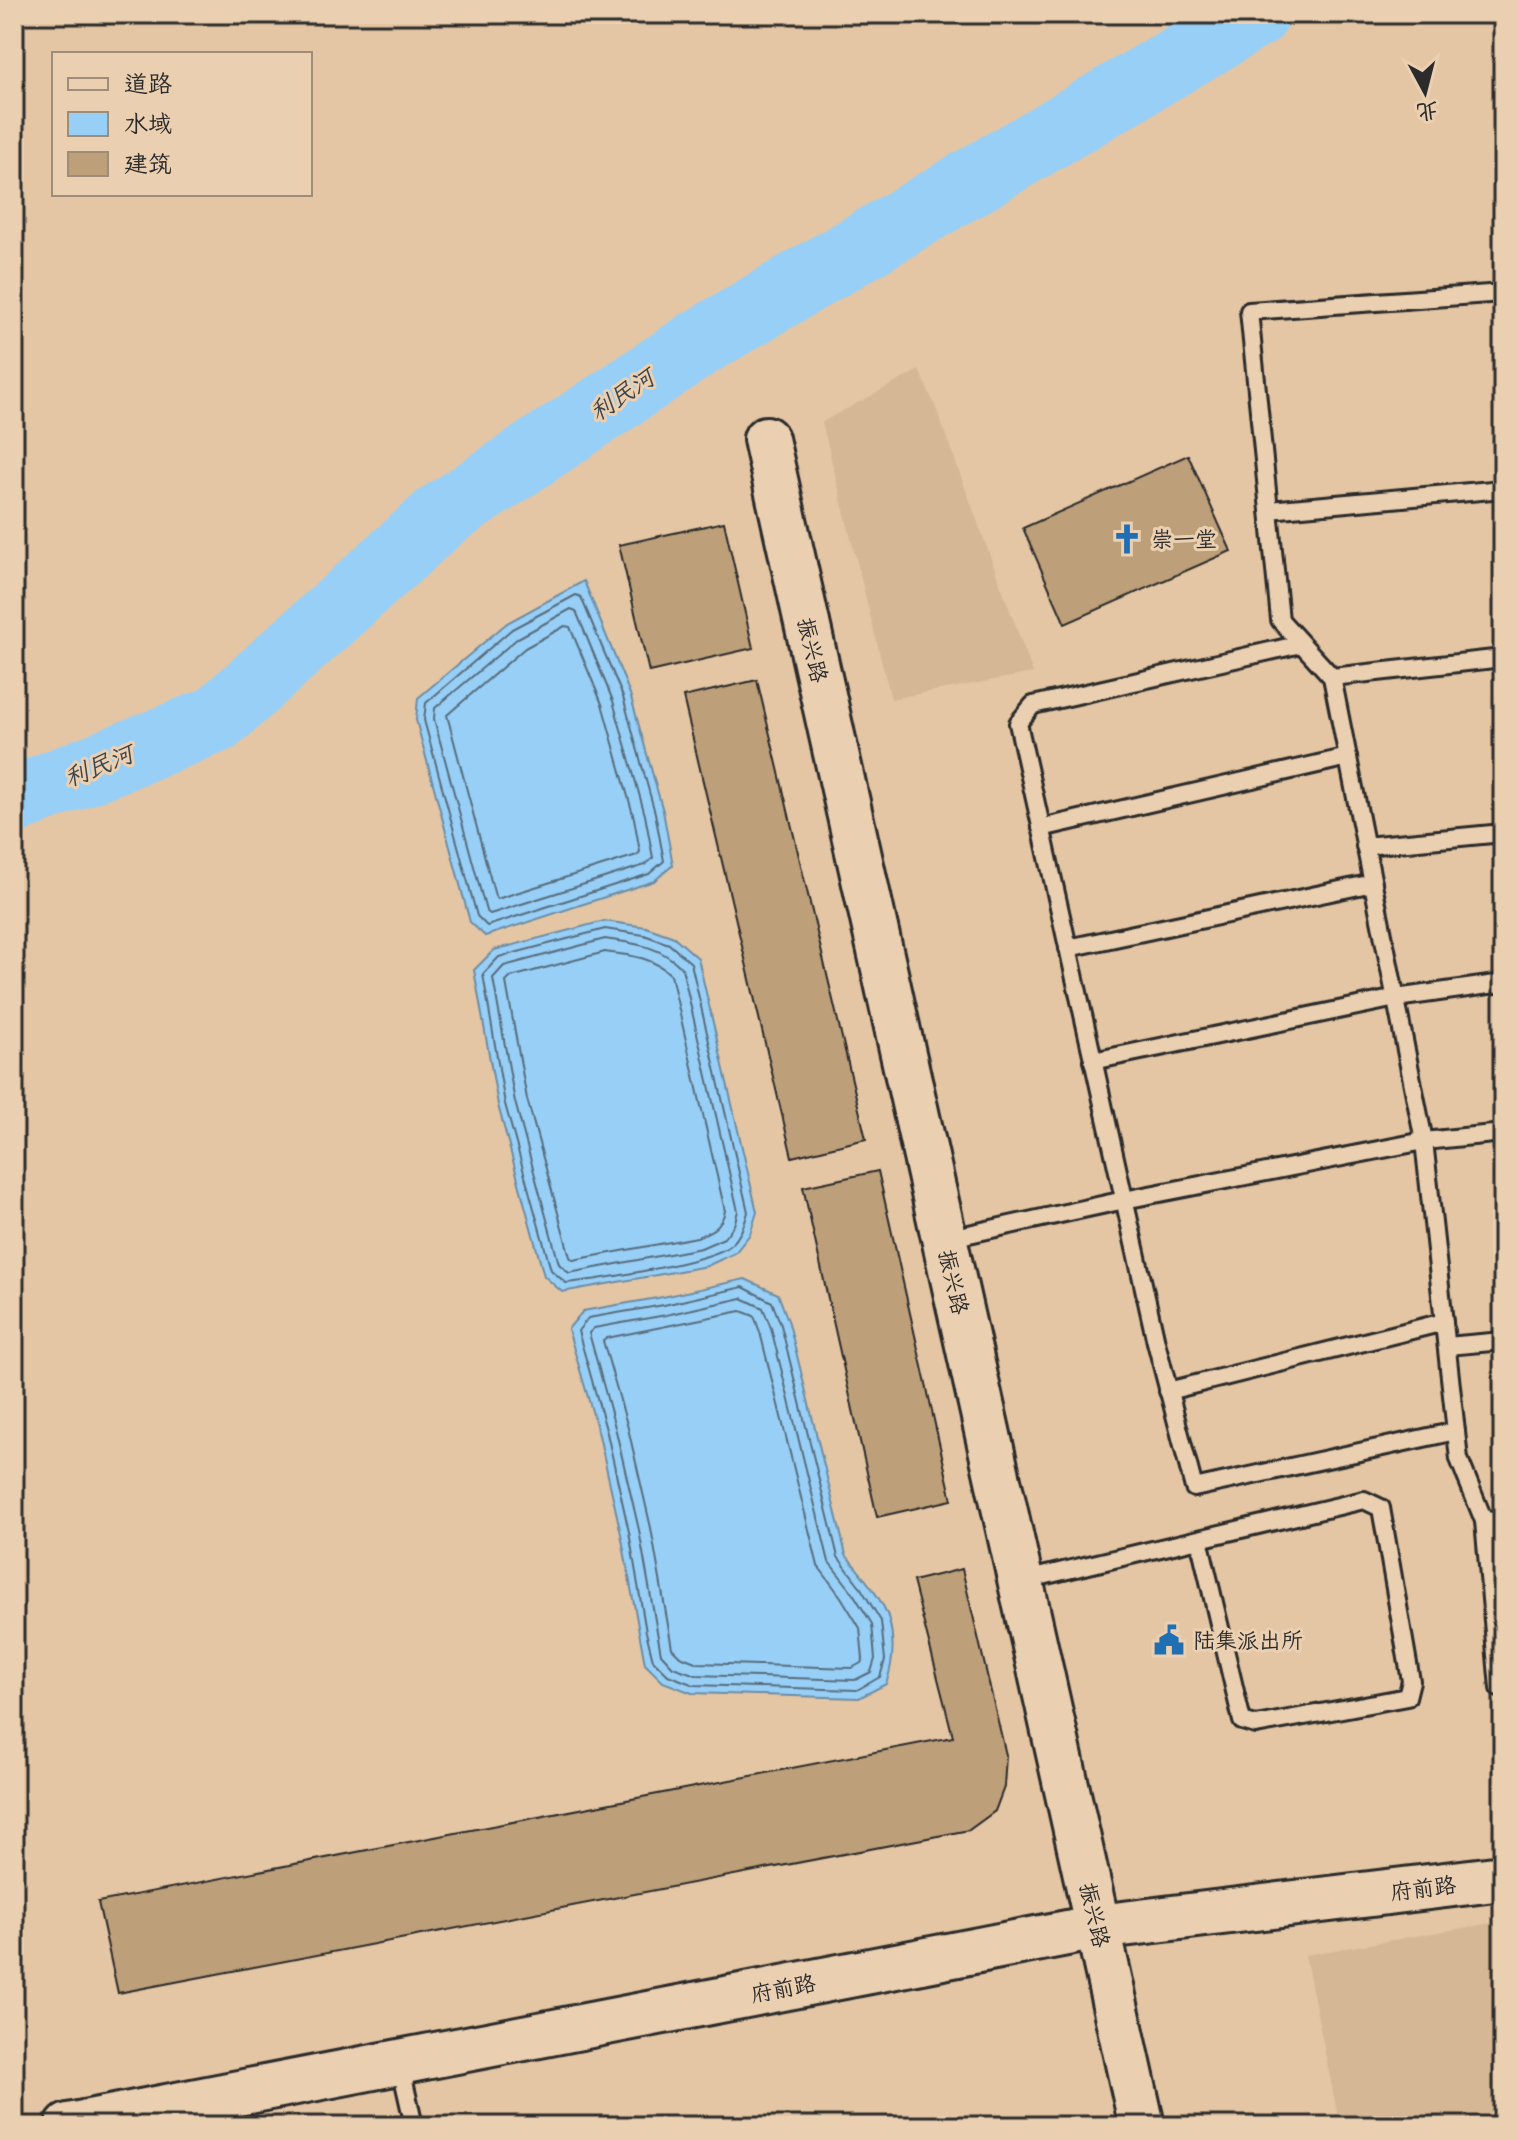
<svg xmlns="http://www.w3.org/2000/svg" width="1517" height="2140" font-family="Delius,'LXGW WenKai TC',sans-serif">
	<rect width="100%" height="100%" fill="#e4c6a4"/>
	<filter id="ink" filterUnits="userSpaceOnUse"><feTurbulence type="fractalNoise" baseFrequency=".0125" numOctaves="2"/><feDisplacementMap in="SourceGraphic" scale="16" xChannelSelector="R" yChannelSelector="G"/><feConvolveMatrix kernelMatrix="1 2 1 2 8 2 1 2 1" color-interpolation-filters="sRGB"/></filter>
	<g filter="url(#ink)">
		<g fill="#d5b795">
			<polygon points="919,370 936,408 1033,673 891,699 822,422"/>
			<polygon points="1503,1921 1503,2126 1340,2126 1305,1955"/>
		</g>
		<g fill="#98cff7" stroke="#6c8da5" stroke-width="2">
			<polygon points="584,581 630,694 663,811 673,865 654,881 485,936 470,922 416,720 418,698 507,623"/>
			<polygon points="604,921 646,927 674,937 698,958 757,1212 750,1234 735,1253 707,1266 562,1292 544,1276 498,1105 474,970 494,950"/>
			<path d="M745,1279L778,1294L789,1323L846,1555C858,1570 885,1602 889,1620C895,1642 893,1664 886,1684L859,1698L692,1693L663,1682L645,1664L621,1534L599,1435L568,1329L583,1311L663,1297Z"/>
		</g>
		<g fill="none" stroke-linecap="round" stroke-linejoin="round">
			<g stroke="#576d7d" stroke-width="2">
				<polygon points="576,595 581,597 623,697 655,813 664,861 649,874 487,926 477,916 424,720 426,703 512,629"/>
				<polygon points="571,609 576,611 613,701 645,815 653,858 645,865 490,914 486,911 434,719 435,708 518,638"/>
				<polygon points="565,626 570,627 602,704 634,818 640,852 637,855 497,899 495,896 447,715 525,648"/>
				<path d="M605,929L644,935L669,944L691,963L748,1212C745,1224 741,1236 731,1245C712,1262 596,1280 566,1283L551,1270L505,1104L483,974L499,957Z"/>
				<path d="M605,939C636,944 659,945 682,968L738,1211L734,1225L724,1238L701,1248L569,1273L559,1264L515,1102L493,978L504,966Z"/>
				<path d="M605,952C630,955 653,957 671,975L725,1211C721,1227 712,1231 697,1237L573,1260L570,1257L527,1099L506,982L511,977Z"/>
				<polygon points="743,1287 772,1302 781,1325 838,1557 859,1585 881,1621 885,1660 880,1677 857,1690 694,1685 668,1675 653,1660 646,1632 629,1532 607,1433 578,1331 588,1318 664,1305"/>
				<polygon points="742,1298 763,1308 771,1328 829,1562 851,1590 872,1624 875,1659 871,1672 855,1680 696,1675 673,1667 661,1654 639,1530 616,1431 589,1333 594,1328 666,1315"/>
				<polygon points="741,1311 754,1316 760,1332 818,1566 841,1597 860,1628 863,1659 861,1663 852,1668 698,1663 680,1656 672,1648 651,1528 628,1428 603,1341 607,1338"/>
			</g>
			<polyline stroke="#98cff7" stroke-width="68" points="14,800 217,719 440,517 701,342 1256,14"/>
		</g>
		<g fill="#bd9f7a" stroke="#2b2b2b" stroke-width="2">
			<polygon points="1188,455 1231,551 1065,624 1023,528"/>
			<polygon points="724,522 753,648 649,672 619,545"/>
			<polygon points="757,680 866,1139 792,1157 683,697"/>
			<polygon points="878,1171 952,1500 877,1517 803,1187"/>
			<polygon points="962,1569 1006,1755 1004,1787 995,1811 969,1830 118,1993 98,1902 953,1737 913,1581"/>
		</g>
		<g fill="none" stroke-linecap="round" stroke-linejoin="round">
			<g stroke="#2b2b2b" stroke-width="22">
				<g id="lane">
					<polyline points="1503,293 1249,311 1280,620 1332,677 1424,1141 1459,1459 1484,1521 1499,1688 1503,1687"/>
					<polyline points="1269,510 1503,489"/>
					<polyline points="1301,644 1033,705 1018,723 1156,1342 1194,1488 1456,1431"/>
					<polyline points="1332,677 1503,658"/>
					<polyline points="1041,828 1348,757"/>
					<polyline points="1365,846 1503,833"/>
					<polyline points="1068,948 1373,883"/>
					<polyline points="1093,1061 1396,998 1503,983"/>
					<polyline points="946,1239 1129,1199 1424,1141 1503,1133"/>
					<polyline points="1447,1346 1503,1341"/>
					<polyline points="1168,1391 1444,1322"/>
					<polyline points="1484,1521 1503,1520"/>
					<polyline points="1021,1581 1364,1500 1381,1508 1411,1681 1407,1697 1256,1725 1242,1721 1199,1539"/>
					<polyline points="400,2064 414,2126"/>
				</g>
			</g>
			<g stroke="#2b2b2b" stroke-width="50">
				<g id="secondary">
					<polyline points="766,439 1142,2126"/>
					<polyline points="68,2126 1098,1927 1503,1878"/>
				</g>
			</g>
			<use href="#lane" stroke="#eacfb1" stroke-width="16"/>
			<use href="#secondary" stroke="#eacfb1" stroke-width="44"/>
		</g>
	</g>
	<defs>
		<g id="church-bare" transform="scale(2.4)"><path d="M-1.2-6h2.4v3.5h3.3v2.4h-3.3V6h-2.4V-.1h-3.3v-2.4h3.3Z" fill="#1f6fb2" stroke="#eacfb1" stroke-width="2.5" paint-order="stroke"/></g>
		<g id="civic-bare" transform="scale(2.4)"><path d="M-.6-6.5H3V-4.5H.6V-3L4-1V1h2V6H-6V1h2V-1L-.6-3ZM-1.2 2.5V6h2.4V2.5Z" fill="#1f6fb2" stroke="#eacfb1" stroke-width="2.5" paint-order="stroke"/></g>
	</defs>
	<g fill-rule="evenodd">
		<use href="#church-bare" x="1127" y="539"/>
		<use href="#civic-bare" x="1169" y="1640"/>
	</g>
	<g text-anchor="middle" stroke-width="6" stroke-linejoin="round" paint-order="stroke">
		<g font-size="22" fill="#2b2b2b" stroke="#eacfb1" text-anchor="start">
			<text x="1151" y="547">崇一堂</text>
			<text x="1193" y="1648">陆集派出所</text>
		</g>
		<g font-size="22" fill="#2b2b2b" stroke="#eacfb1">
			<text transform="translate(813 650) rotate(77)" y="8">振兴路</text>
			<text transform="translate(954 1282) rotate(77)" y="8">振兴路</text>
			<text transform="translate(1423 1888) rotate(-7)" y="8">府前路</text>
			<text transform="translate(1095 1915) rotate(77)" y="8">振兴路</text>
			<text transform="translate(783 1988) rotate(-11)" y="8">府前路</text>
		</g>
		<g font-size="24" font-style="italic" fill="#3b444a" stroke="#eacfb1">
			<text transform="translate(622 395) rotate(-34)" y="8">利民河</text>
			<text transform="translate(99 766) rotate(-22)" y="8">利民河</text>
		</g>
	</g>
	<rect width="1517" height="2140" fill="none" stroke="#eacfb1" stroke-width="48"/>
	<rect x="24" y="24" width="1469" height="2092" fill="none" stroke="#2b2b2b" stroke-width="3" filter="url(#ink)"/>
	<rect x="52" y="52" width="260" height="144" fill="#eacfb1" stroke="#9e8d7b" stroke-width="2"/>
	<rect x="68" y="78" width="40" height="12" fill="#eacfb1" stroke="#9e8d7b" stroke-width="2"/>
	<text x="124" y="92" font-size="24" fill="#2b2b2b">道路</text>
	<rect x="68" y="112" width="40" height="24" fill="#98cff7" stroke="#9e8d7b" stroke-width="2"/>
	<text x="124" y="132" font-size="24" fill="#2b2b2b">水域</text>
	<rect x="68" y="152" width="40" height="24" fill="#bd9f7a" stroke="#9e8d7b" stroke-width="2"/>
	<text x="124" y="172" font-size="24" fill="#2b2b2b">建筑</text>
	<g transform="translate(1425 92) rotate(173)" stroke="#eacfb1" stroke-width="6" paint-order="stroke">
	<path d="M0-6L14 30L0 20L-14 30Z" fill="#2b2b2b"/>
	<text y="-12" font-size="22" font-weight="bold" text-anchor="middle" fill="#2b2b2b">北</text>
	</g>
</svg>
